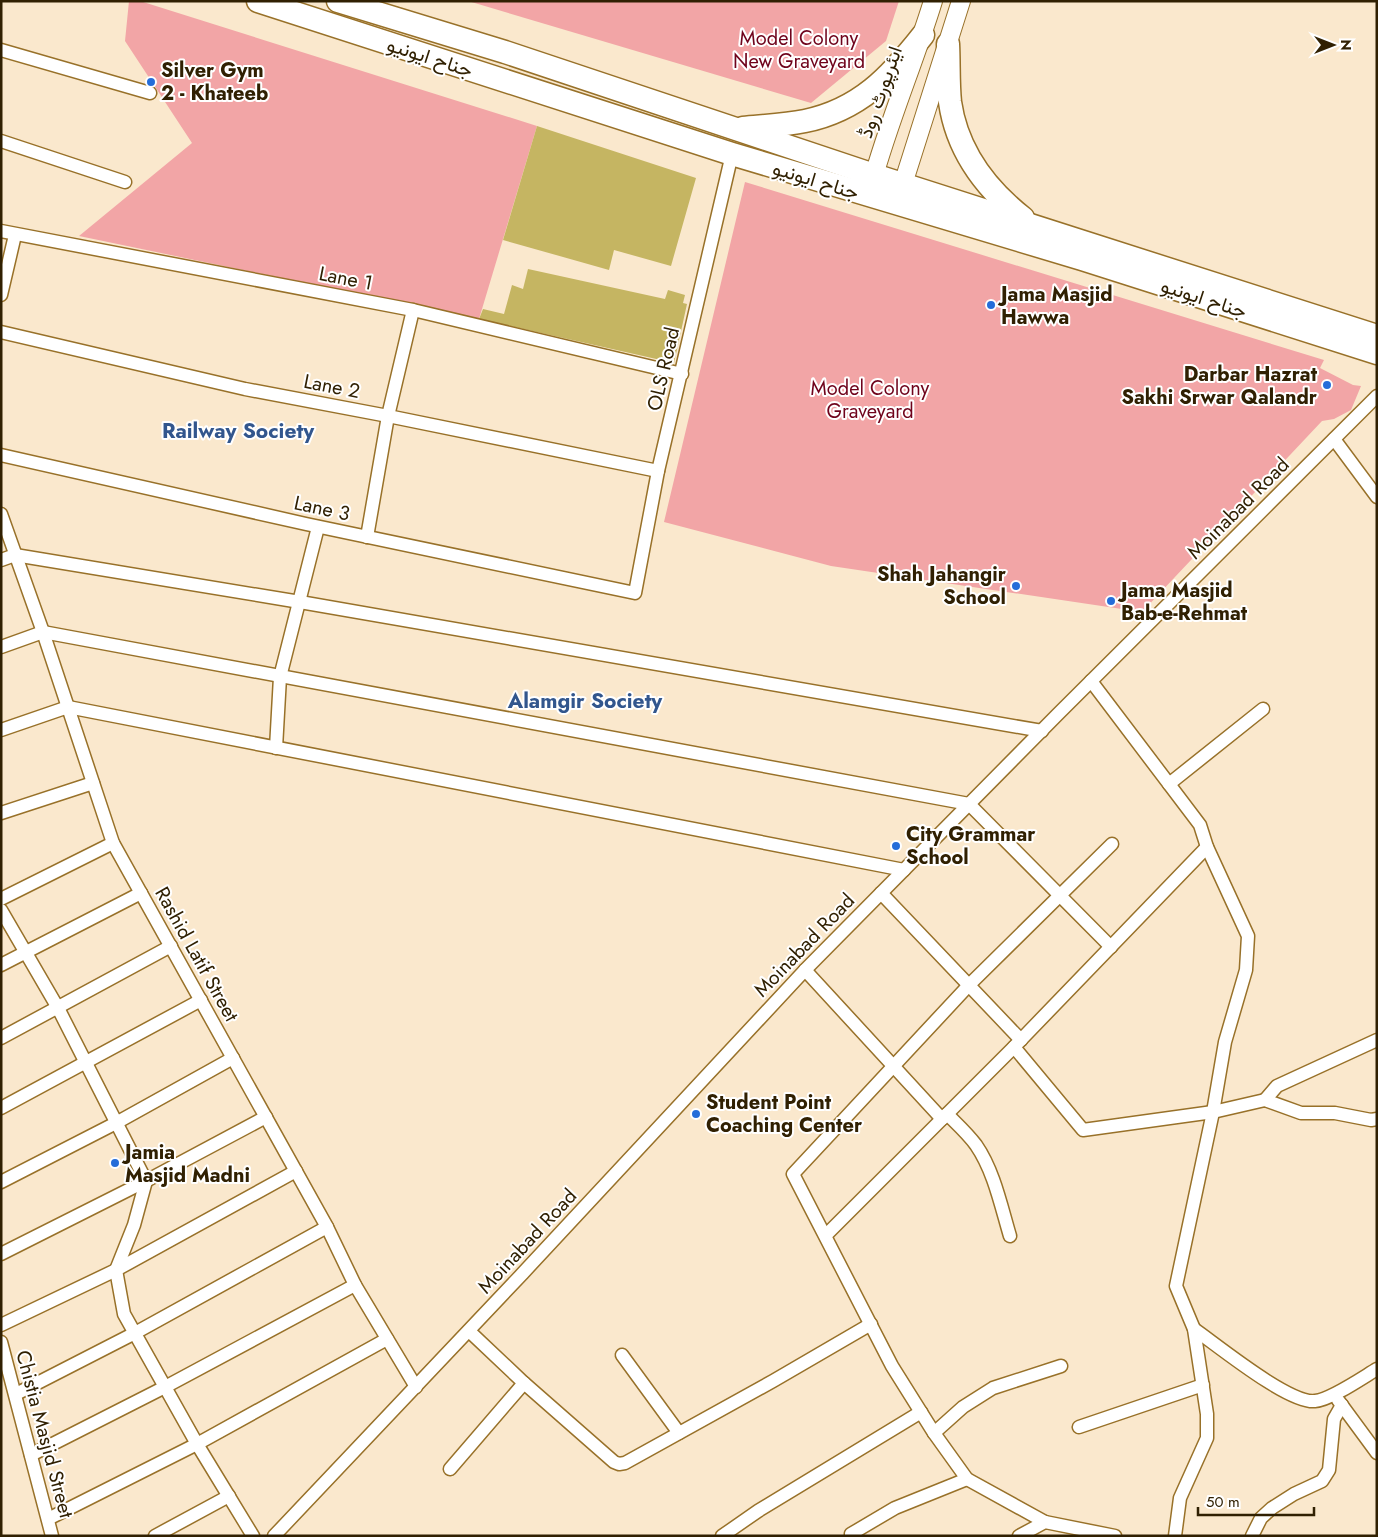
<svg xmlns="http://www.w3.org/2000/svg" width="1378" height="1537" font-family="Jost,Vazirmatn,sans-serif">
	<rect width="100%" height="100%" fill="#fae8cd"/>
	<g fill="#f2a5a6">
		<polygon points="129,1 140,1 537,126 479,319 79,236 192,143 125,41"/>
		<polygon points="468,1 899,1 886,41 811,103"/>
		<polygon points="745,182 1324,360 1320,368 1353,385 1361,386 1351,410 1334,419 1322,421 1142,612 831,566 664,522"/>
	</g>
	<g fill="#c5b562">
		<polygon points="537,126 696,178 671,266 614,250 609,270 503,240"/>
		<polygon points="528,269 665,299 668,290 685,295 683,303 687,304 674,363 479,319 483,309 504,314 512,285 523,289"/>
	</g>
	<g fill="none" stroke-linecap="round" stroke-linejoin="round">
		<g stroke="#987129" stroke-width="15">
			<g id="street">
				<polyline points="1,50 150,93"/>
				<polyline points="1,141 125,182"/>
				<polyline points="1,231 413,310 682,374"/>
				<polyline points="1,295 15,235"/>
				<polyline points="1,332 245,389 388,416 658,471"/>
				<polyline points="1334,439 1377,497"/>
				<polyline points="1,455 306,524 635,593 658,471 732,154"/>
				<polyline points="1,514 43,632 113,843 327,1227 355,1285 416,1387"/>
				<polyline points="367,537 388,416 413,310"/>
				<polyline points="1,560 15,555 300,602 1042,731"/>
				<polyline points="1,647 43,632 969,804 1111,947"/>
				<polyline points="1091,681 1200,825 1207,847 1248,936 1246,970 1225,1042 1213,1112 1176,1286 1194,1329 1207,1414 1207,1438 1180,1498 1175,1536"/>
				<polyline points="1,730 68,707 904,870"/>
				<polyline points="276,748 280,677 318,527"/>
				<polyline points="1169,784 1263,709"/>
				<polyline points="1,813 93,783"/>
				<polyline points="881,893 1021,1040"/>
				<polyline points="1,899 113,843"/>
				<polyline points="1,910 58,1008 146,1181 134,1225 116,1270 124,1314 197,1444 253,1536"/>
				<polyline points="1,965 141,893"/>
				<polyline points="805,970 942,1119"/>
				<polyline points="1,1038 171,946"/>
				<polyline points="1014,1047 1083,1130 1213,1112 1265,1100 1301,1113 1335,1113 1371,1120 1377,1119"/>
				<polyline points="1265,1100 1277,1086 1377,1040"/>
				<polyline points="1,1108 201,1000"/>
				<path d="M947,1114C957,1124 968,1134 976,1145C994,1171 1001,1206 1010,1236"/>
				<polyline points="1,1182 116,1123 233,1058"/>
				<polyline points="826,1235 1014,1047 1207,847"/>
				<polyline points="1,1254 146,1181 266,1117"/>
				<polyline points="1,1325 116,1270 296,1171"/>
				<path d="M1194,1329C1217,1345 1289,1404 1315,1401C1330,1400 1362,1378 1377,1369"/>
				<polyline points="469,1331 524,1383 614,1462 619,1464 625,1463 773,1381 871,1324"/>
				<polyline points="1,1342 52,1536"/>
				<polyline points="622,1355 679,1433"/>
				<polyline points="16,1394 135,1333 327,1227"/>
				<polyline points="1338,1400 1377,1453"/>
				<polyline points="1079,1427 1203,1385"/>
				<polyline points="934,1433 963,1407 993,1388 1061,1366"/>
				<polyline points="31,1455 165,1387 355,1285"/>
				<polyline points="450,1469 524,1383"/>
				<polyline points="48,1519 197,1444 387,1339"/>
				<polyline points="1045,1522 967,1479 934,1433 892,1366 793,1174 969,985 1112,844"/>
				<polyline points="155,1536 229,1496"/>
				<polyline points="274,1536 523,1273 805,970 1058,714 1377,396"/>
				<polyline points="722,1536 758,1511 921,1412"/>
				<polyline points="851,1536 851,1534 895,1508 967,1479"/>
				<polyline points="1019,1536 1045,1522 1115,1536"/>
				<polyline points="1252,1536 1261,1518 1272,1508 1294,1494 1322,1481 1329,1470 1334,1419 1342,1405"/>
			</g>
		</g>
		<g stroke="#987129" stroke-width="20">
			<g id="secondary">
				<polyline points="903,184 961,1"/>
				<path d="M871,186C888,123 914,63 933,1"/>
			</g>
		</g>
		<g stroke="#987129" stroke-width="25">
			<g id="highway">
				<polyline points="258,1 732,154 1082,259 1377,353"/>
				<polyline points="338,1 505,52 874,175 1377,336"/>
				<path d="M948,44C949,63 948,83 950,102C957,151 985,188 1023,218"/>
				<path d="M743,128C763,126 785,125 805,121C859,110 890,77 923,35"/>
			</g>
		</g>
		<use href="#street" stroke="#fff" stroke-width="12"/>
		<use href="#secondary" stroke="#fff" stroke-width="18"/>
		<use href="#highway" stroke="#fff" stroke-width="22"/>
	</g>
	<g fill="#256dd9" stroke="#fff" stroke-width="2">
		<circle cx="151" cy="82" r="5"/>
		<circle cx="991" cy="305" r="5"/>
		<circle cx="1327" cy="385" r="5"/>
		<circle cx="1016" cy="586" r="5"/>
		<circle cx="1111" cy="601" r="5"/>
		<circle cx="896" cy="846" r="5"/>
		<circle cx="696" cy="1114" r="5"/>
		<circle cx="115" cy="1163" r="5"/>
	</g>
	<g text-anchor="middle" stroke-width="4" stroke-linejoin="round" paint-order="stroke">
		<g font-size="20" fill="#6f031b" stroke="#fff">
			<text x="799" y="45">Model Colony<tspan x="799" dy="23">New Graveyard</tspan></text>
			<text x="870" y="395">Model Colony<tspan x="870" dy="23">Graveyard</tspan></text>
		</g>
		<g font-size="20" fill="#302002" stroke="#fff">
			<text transform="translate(430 57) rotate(18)" y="7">جناح ایونیو</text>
			<text transform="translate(880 92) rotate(-71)" y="7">ایئرپورٹ روڈ</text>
			<text transform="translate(816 180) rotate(17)" y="7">جناح ایونیو</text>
			<text transform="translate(346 278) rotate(11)" y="7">Lane 1</text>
			<text transform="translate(1204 298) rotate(18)" y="7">جناح ایونیو</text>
			<text transform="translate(663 369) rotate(-77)" y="7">OLS Road</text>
			<text transform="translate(332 386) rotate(11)" y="7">Lane 2</text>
			<text transform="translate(322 508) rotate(12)" y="7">Lane 3</text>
			<text transform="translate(1238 508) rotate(-45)" y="7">Moinabad Road</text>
			<text transform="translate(804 945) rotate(-46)" y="7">Moinabad Road</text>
			<text transform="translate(197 954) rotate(61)" y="7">Rashid Latif Street</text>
			<text transform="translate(527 1241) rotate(-47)" y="7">Moinabad Road</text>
			<text transform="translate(45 1434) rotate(75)" y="7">Chistia Masjid Street</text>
		</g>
		<g font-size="20" font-weight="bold" fill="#302002" stroke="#fff" text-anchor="start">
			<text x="161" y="77">Silver Gym<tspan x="161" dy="23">2 - Khateeb</tspan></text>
			<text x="1001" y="301">Jama Masjid<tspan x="1001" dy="23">Hawwa</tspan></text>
			<text x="1317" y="381" text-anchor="end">Darbar Hazrat<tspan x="1317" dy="23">Sakhi Srwar Qalandr</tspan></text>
			<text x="1006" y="581" text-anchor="end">Shah Jahangir<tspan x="1006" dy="23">School</tspan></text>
			<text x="1121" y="597">Jama Masjid<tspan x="1121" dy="23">Bab-e-Rehmat</tspan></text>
			<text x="906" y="841">City Grammar<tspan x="906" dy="23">School</tspan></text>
			<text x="706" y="1109">Student Point<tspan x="706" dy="23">Coaching Center</tspan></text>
			<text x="125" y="1159">Jamia<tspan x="125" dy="23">Masjid Madni</tspan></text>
		</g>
		<g font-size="21" font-weight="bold" fill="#32568d" stroke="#fff">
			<text x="238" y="438">Railway Society</text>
			<text x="585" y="708">Alamgir Society</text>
		</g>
	</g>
	<rect width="1378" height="1537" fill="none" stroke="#302002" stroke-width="5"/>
	<g transform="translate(1333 45) rotate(90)" stroke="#ffffff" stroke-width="4" paint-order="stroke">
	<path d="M0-4L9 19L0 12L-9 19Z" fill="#302002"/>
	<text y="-8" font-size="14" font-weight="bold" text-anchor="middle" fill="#302002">N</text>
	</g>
	<path d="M1198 1507v8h116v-8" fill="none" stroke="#302002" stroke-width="2.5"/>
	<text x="1206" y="1507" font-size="15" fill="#302002" stroke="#ffffff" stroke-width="4" paint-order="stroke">50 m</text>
</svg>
